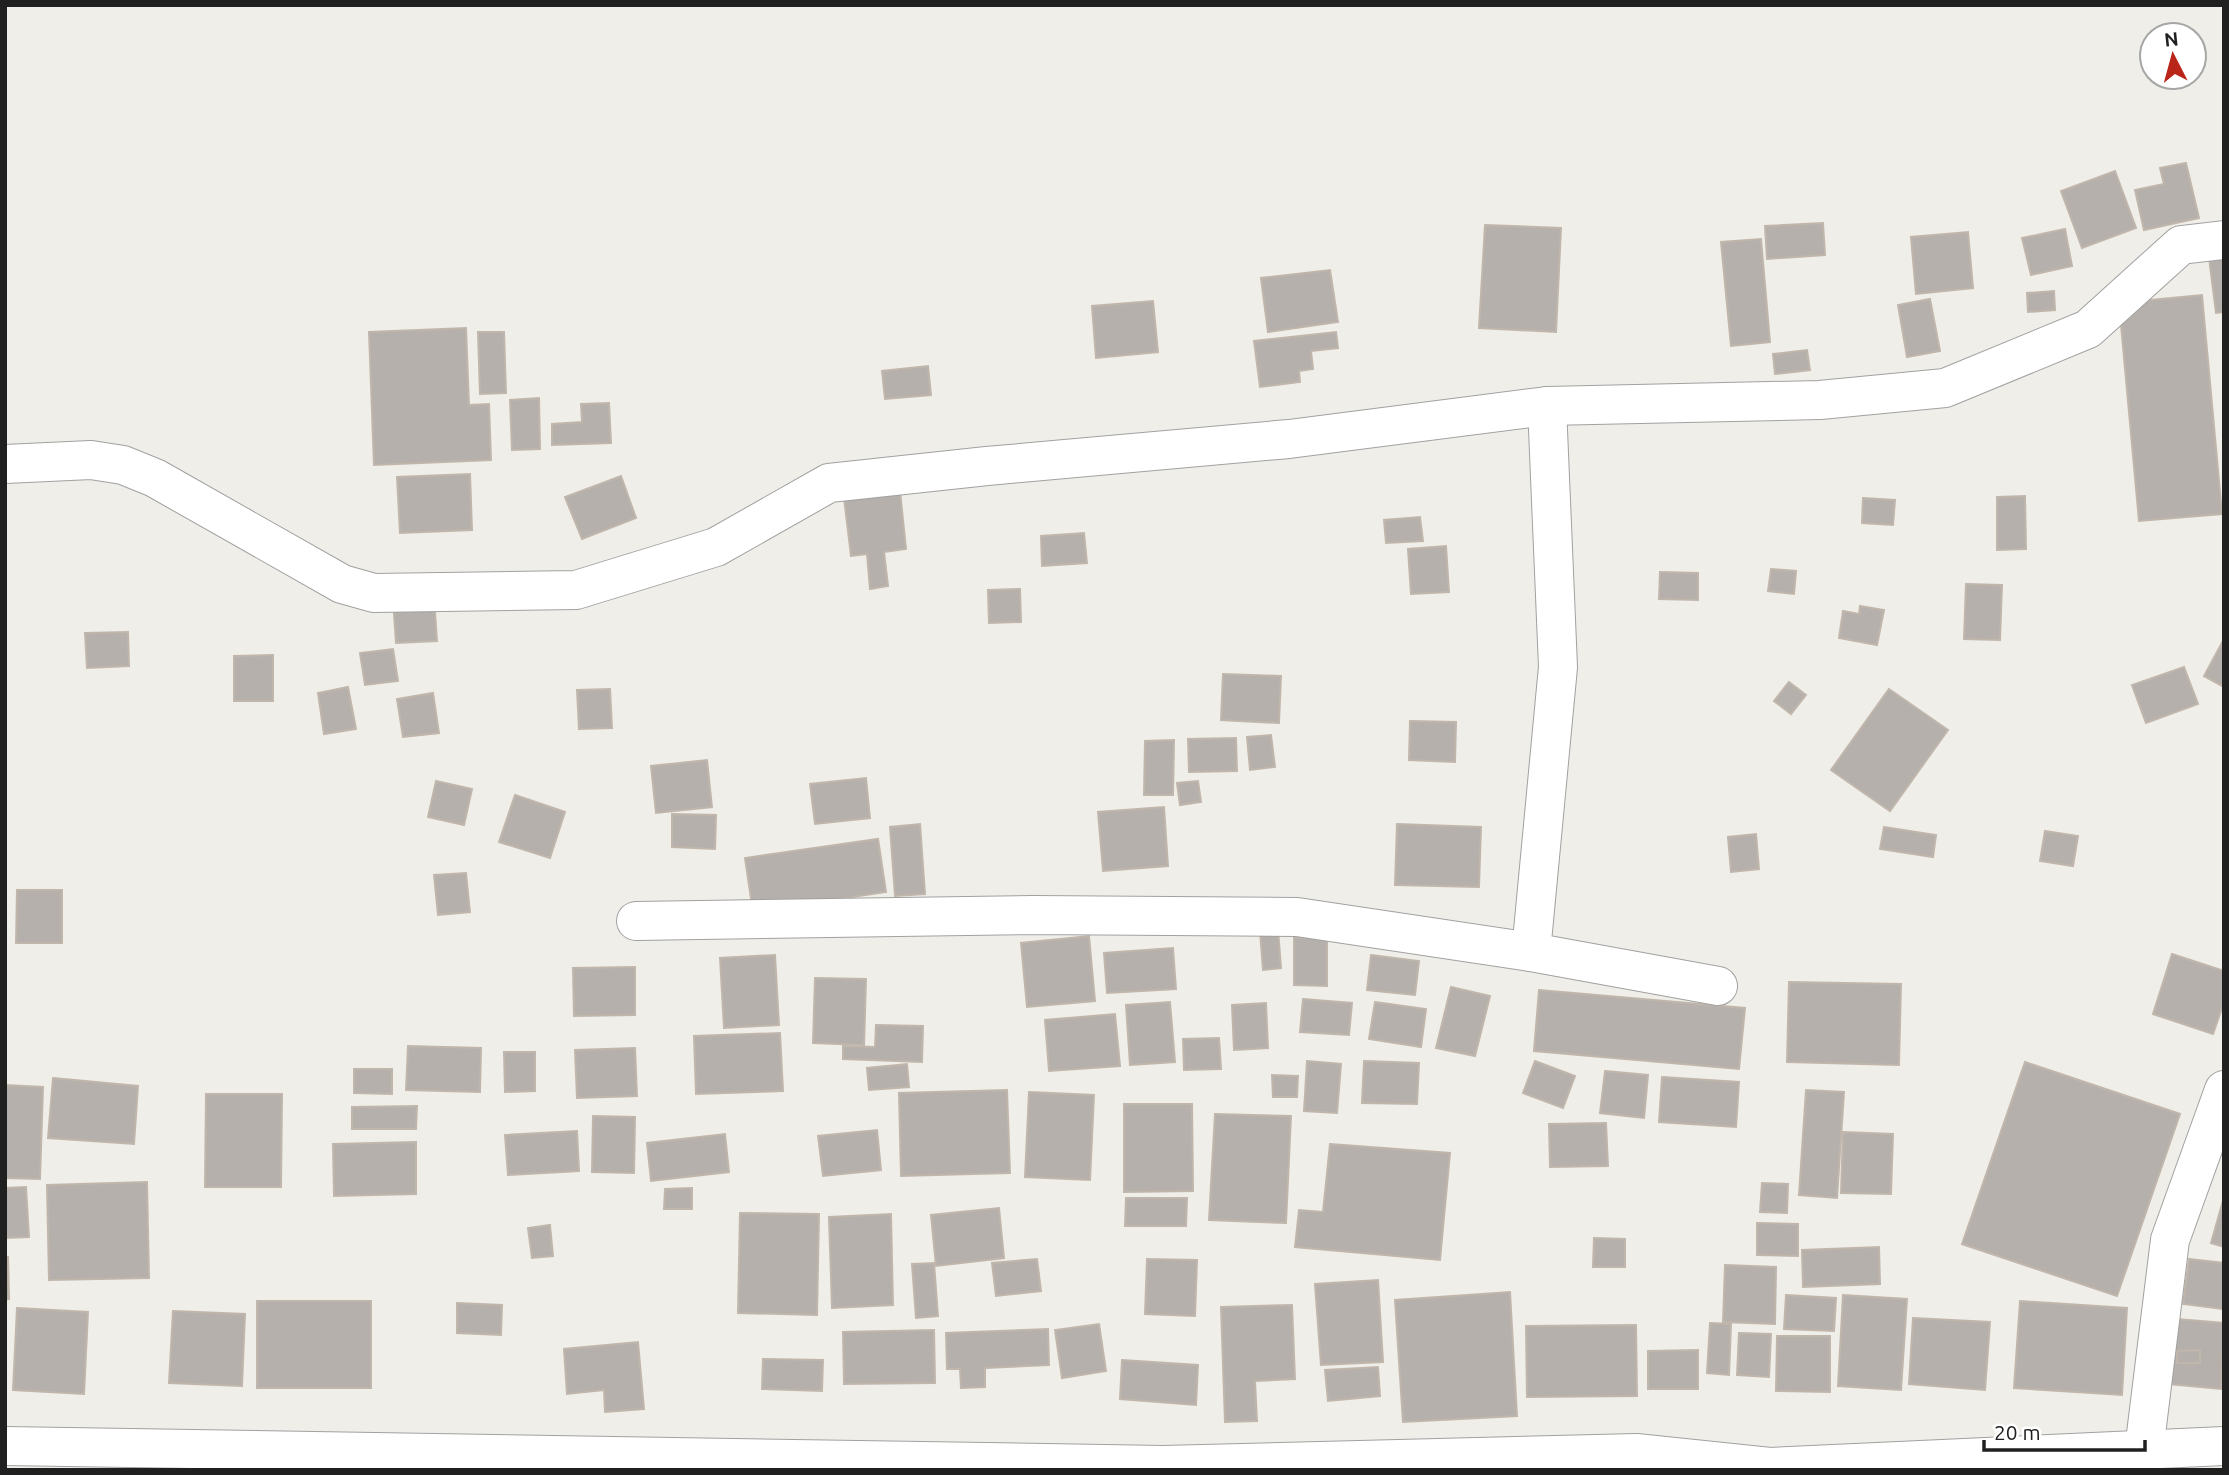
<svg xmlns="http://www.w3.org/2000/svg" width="2229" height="1475" font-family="Ubuntu,sans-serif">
	<rect width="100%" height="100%" fill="#f0eee8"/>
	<g fill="#b5b0ab" stroke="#c0b6ac" stroke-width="2">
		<polygon points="2186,163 2199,218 2144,230 2135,190 2164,184 2160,168"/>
		<polygon points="2115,171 2136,228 2082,248 2061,191"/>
		<polygon points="1823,223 1825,255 1767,259 1765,226"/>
		<polygon points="1485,225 1561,228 1556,332 1479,328"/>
		<polygon points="2065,229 2072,266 2031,275 2022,238"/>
		<polygon points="1968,232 1973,288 1916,294 1911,237"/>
		<polygon points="1761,239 1770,342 1731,346 1721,242"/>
		<polygon points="2224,248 2224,312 2216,313 2208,250"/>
		<polygon points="1330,270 1338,322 1268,332 1261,278"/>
		<polygon points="2054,291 2055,310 2028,312 2027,293"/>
		<polygon points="2202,295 2222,514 2139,521 2119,303"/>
		<polygon points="1930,299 1940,351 1907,357 1898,305"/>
		<polygon points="1153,301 1158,352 1096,358 1092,306"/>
		<polygon points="466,328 469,405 489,404 491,460 374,465 369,332"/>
		<polygon points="478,332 504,332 506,393 480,394"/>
		<polygon points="1336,332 1338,348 1311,351 1313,369 1299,371 1300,382 1260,387 1254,341"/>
		<polygon points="1807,350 1810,370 1775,374 1773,354"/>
		<polygon points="928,366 931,395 885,399 882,371"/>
		<polygon points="539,398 540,449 512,450 510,400"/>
		<polygon points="609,403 611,443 552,445 552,424 582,422 581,404"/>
		<polygon points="470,474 472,530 400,533 397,477"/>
		<polygon points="621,476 636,518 582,539 565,497"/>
		<polygon points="900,491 906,549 884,552 888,586 870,589 867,554 851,556 844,498"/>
		<polygon points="2025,496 2026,549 1997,550 1997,497"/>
		<polygon points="1863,498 1895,500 1893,525 1862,523"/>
		<polygon points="1420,517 1423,541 1386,543 1384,520"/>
		<polygon points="1084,533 1087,563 1042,566 1041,536"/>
		<polygon points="1446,546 1449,592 1411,594 1408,549"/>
		<polygon points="1771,569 1796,571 1794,594 1768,591"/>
		<polygon points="1660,572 1698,573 1698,600 1659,599"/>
		<polygon points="1966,584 2002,585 2000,640 1964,639"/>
		<polygon points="1020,589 1021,622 989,623 988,590"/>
		<polygon points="434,597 437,641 396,643 393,600"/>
		<polygon points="1860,606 1884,610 1877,645 1839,638 1843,611 1859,614"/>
		<polygon points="128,632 129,666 87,668 85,633"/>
		<polygon points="2224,639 2224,687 2204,676"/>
		<polygon points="393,649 398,681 365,685 360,653"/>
		<polygon points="273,655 273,701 234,701 234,656"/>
		<polygon points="2184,667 2198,704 2146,723 2132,685"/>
		<polygon points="1223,674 1281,676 1279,723 1221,720"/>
		<polygon points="1789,682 1806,695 1791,714 1774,701"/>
		<polygon points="348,687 356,729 324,734 318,693"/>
		<polygon points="610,689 612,728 579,729 577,690"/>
		<polygon points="1889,689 1948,730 1890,811 1831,770"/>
		<polygon points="433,693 439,733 403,737 397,699"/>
		<polygon points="1410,721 1456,722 1455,762 1409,760"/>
		<polygon points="1271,735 1275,767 1250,770 1247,737"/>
		<polygon points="1236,738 1237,771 1189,772 1188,739"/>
		<polygon points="1174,740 1173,795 1144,795 1145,741"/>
		<polygon points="707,760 712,807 656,813 651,766"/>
		<polygon points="866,778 870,818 815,824 810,784"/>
		<polygon points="436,781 472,789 464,825 428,817"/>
		<polygon points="1198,781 1201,802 1180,805 1177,783"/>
		<polygon points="515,795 565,812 550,858 499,842"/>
		<polygon points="1164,807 1168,866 1103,871 1098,812"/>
		<polygon points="672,814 716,815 715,849 672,847"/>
		<polygon points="920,824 925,894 895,896 890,827"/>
		<polygon points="1397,824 1481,827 1479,887 1395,885"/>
		<polygon points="1884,827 1936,835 1933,857 1880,849"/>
		<polygon points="2045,831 2078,836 2073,866 2040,861"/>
		<polygon points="1756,834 1759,869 1731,872 1728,837"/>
		<polygon points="878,839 886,892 753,912 745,858"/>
		<polygon points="466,873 470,912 438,915 434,875"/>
		<polygon points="17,890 62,890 62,943 16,943"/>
		<polygon points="1278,929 1281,968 1263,970 1260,931"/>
		<polygon points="1089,936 1095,1001 1027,1007 1021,943"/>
		<polygon points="1327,937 1327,986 1294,985 1294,938"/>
		<polygon points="1173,948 1176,989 1107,993 1104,953"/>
		<polygon points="2172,954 2224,971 2224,1002 2213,1034 2153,1014"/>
		<polygon points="775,955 779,1025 724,1028 720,958"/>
		<polygon points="1371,955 1419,961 1415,995 1367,990"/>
		<polygon points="635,967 635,1015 574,1016 573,968"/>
		<polygon points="815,978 866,979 864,1045 813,1043"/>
		<polygon points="1789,982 1901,984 1899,1065 1787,1062"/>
		<polygon points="1451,987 1490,996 1475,1056 1436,1048"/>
		<polygon points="1539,990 1745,1008 1739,1069 1534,1051"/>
		<polygon points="1303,999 1352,1003 1349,1035 1300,1032"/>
		<polygon points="1170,1002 1175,1062 1130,1065 1126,1005"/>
		<polygon points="1375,1002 1426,1009 1421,1047 1369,1039"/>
		<polygon points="1266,1003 1268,1048 1234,1050 1232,1005"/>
		<polygon points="1115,1014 1120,1066 1049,1071 1045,1020"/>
		<polygon points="876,1025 923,1026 922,1062 843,1059 843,1046 875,1047"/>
		<polygon points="780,1033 783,1091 696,1094 694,1036"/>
		<polygon points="1219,1038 1221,1069 1184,1070 1183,1039"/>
		<polygon points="408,1046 481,1048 480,1092 406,1090"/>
		<polygon points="635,1048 637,1096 577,1098 575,1050"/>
		<polygon points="504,1052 535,1052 535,1091 505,1092"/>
		<polygon points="1307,1061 1341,1064 1337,1113 1304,1111"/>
		<polygon points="1364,1061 1419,1063 1417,1104 1362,1103"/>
		<polygon points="1535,1061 1575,1076 1563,1108 1523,1093"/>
		<polygon points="2025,1062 2180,1114 2117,1296 1962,1244"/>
		<polygon points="907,1064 909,1087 869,1090 867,1068"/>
		<polygon points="354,1069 392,1069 392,1094 354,1093"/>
		<polygon points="1605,1071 1648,1075 1644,1118 1600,1113"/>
		<polygon points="1272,1075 1298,1076 1297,1097 1273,1097"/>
		<polygon points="1662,1077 1739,1082 1736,1127 1659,1122"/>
		<polygon points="53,1078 138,1086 134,1144 48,1138"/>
		<polygon points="5,1085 43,1087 40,1179 5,1178"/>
		<polygon points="1007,1090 1010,1173 901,1176 899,1093"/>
		<polygon points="1806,1090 1844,1092 1837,1198 1799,1195"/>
		<polygon points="1029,1092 1094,1095 1090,1180 1025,1177"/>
		<polygon points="206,1094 282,1094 281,1187 205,1187"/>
		<polygon points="1124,1104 1192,1104 1193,1191 1124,1192"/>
		<polygon points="417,1106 416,1129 352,1129 352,1107"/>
		<polygon points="1215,1114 1291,1116 1286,1223 1209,1220"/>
		<polygon points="593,1116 635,1117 634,1173 592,1172"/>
		<polygon points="1606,1123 1608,1166 1550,1167 1549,1124"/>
		<polygon points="877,1130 881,1170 823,1176 818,1136"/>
		<polygon points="577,1131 579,1171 508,1175 505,1135"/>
		<polygon points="1843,1132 1893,1134 1891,1194 1841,1193"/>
		<polygon points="725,1134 729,1172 651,1181 647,1143"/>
		<polygon points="416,1142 416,1194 334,1196 333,1144"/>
		<polygon points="1330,1144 1450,1153 1440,1260 1295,1247 1299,1210 1323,1212"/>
		<polygon points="147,1182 149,1278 49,1280 47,1185"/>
		<polygon points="1762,1183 1788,1184 1787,1213 1760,1212"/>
		<polygon points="26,1187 29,1237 5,1238 5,1188"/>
		<polygon points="692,1188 692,1209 664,1209 665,1189"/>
		<polygon points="2224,1197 2224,1247 2211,1243"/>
		<polygon points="1126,1198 1187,1198 1186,1226 1125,1226"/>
		<polygon points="999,1208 1004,1258 936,1266 931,1215"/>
		<polygon points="740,1213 819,1214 817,1315 738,1313"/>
		<polygon points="891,1214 893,1305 832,1308 829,1217"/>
		<polygon points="1757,1223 1798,1224 1798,1256 1757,1255"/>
		<polygon points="550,1225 553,1256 532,1258 528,1228"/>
		<polygon points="1594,1238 1625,1239 1625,1267 1593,1267"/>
		<polygon points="1879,1247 1880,1284 1803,1287 1802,1250"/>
		<polygon points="5,1257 8,1257 9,1299 5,1300"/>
		<polygon points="1037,1259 1041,1291 996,1296 992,1263"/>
		<polygon points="1147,1259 1197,1260 1195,1316 1145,1314"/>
		<polygon points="2189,1259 2224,1263 2224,1309 2183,1304"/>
		<polygon points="934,1263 938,1316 916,1318 912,1264"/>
		<polygon points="1725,1265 1776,1267 1775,1324 1723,1322"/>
		<polygon points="1378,1280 1383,1362 1321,1365 1315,1284"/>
		<polygon points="1510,1292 1517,1416 1403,1422 1395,1300"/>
		<polygon points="1786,1295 1836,1298 1834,1331 1784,1329"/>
		<polygon points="1843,1295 1907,1299 1901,1390 1838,1386"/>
		<rect x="257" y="1301" width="114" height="87"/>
		<polygon points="2020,1301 2127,1308 2122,1395 2014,1388"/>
		<polygon points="457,1303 502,1305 501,1335 457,1333"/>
		<polygon points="1292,1305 1295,1379 1255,1381 1257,1421 1225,1422 1221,1307"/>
		<polygon points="17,1308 88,1312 84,1394 13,1390"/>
		<polygon points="173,1311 245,1314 242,1386 169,1383"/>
		<polygon points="1913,1318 1990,1322 1985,1390 1909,1384"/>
		<polygon points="2177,1319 2224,1323 2221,1389 2169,1384"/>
		<polygon points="1710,1323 1731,1324 1729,1375 1707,1373"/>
		<polygon points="1099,1324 1106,1371 1062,1378 1055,1330"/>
		<polygon points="1636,1325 1637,1396 1527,1397 1526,1326"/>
		<polygon points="1048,1329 1049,1365 985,1368 985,1387 961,1388 960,1369 947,1369 946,1333"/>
		<polygon points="934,1330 935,1383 844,1384 843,1332"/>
		<polygon points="1739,1333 1771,1334 1769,1377 1737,1375"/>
		<polygon points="1777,1336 1830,1336 1830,1392 1776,1391"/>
		<polygon points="638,1342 644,1409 605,1412 604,1390 567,1394 564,1349"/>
		<polygon points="1698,1350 1698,1389 1648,1389 1648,1351"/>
		<polygon points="2200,1350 2200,1363 2177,1363 2177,1351"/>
		<polygon points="763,1359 823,1360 822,1391 762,1389"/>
		<polygon points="1122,1360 1198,1365 1196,1405 1120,1399"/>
		<polygon points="1378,1367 1380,1396 1328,1401 1325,1370"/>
	</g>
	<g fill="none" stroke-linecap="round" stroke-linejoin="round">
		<g stroke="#a1a1a1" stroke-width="40">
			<g id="minor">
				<polyline points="1547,406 1558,667 1531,952 1718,986"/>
				<polyline points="5,464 91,460 123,465 155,478 342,584 374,593 576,590 716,547 829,483 987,466 1289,439 1547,406 1820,400 1945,388 2088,329 2181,245 2224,240"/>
				<polyline points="636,921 1033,915 1297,917 1531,952"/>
				<polyline points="5,1446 1163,1465 1636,1453 1770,1467 1775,1470"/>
				<polyline points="2144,1450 2170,1240 2224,1090"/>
				<polyline points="1770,1467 2224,1446"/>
			</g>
		</g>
		<use href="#minor" stroke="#fff" stroke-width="38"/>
	</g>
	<rect width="2229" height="1475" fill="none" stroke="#202020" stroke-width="14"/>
	<g transform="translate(2173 56) rotate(354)"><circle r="33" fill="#ffffff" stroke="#a6a6a6" stroke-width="2"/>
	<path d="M0-5L12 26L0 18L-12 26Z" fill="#b92518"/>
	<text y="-10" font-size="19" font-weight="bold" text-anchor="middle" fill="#202020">N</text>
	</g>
	<path d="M1984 1440v10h161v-10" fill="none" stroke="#202020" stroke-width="3.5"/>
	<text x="1994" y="1440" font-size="21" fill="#202020" stroke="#ffffff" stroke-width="5" paint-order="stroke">20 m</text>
</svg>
